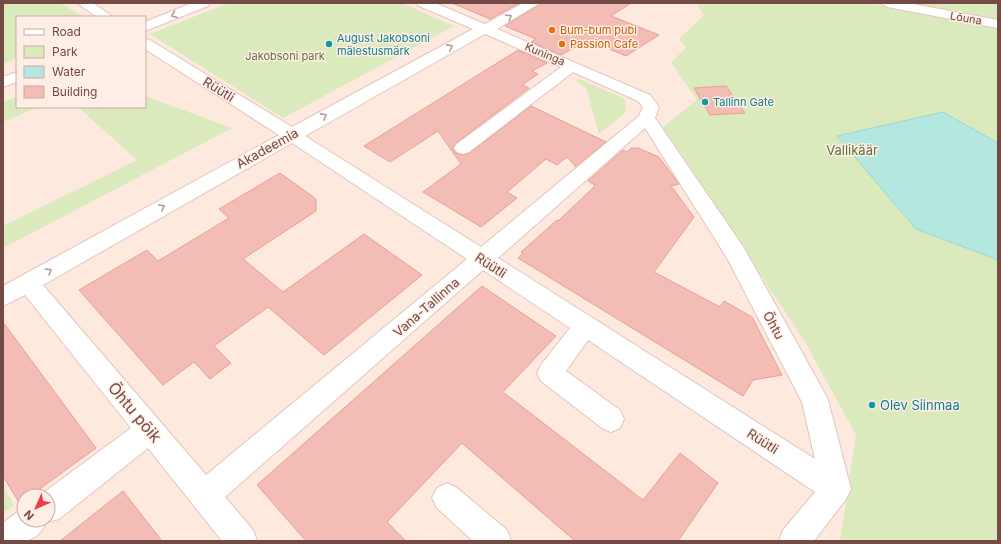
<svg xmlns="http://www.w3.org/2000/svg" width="1001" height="544" font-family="Inter,sans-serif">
	<rect width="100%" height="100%" fill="#fde9de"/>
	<g fill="#dbeabd">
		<polygon points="3,3 61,3 83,17 17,17 17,58 3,64"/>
		<polygon points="229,3 402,3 454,26 283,118 150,34"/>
		<polygon points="696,3 866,3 998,27 998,541 840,541 856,435 805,342 663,127 697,100 671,62 686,48 679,39 704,15"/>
		<polygon points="910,3 998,3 998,19"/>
		<polygon points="579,79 623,98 626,104 625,113 599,134 586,88 576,81"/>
		<polygon points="145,96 232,128 3,248 3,226 137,160 78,107 145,107"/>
		<polygon points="17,97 17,107 39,107 3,122 3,102"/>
		<polygon points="3,486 14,505 3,513"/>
	</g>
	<polygon fill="#b3e7e0" stroke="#98d9d2" points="943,112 998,143 998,260 916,229 837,136"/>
	<g fill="#f3bdb5" stroke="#e79e95">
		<polygon points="452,3 520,3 490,19"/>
		<polygon points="541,3 631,3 611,16 659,35 626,56 588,40 561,55 531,42 536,39 505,26"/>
		<polygon points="518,50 547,63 532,71 538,74 522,85 529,88 456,143 452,148 456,153 463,155 470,153 531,106 606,142 576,167 567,157 557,165 546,159 507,192 517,198 481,227 423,192 461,164 438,131 390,162 364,146"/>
		<polygon points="726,86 745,113 710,115 694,88"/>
		<polygon points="631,148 638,148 659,157 679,184 671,186 694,217 654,272 720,307 724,301 752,317 782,375 753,380 743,396 518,258 523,253 521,252 557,220 558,221 593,188 595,185 588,181 623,150 627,152"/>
		<polygon points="280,173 316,199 316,211 243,259 283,292 364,234 422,275 324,355 268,307 214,346 231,363 210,379 194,362 163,385 79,290 147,250 158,261 229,218 219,209"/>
		<polygon points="482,286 556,336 503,392 643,500 680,453 718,483 678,541 575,541 462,443 387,522 406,541 306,541 257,485"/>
		<polygon points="3,322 96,448 30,496 24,496 24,500 20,504 3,476"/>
		<polygon points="123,491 162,541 60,541"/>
	</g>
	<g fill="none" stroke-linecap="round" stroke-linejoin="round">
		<g stroke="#e3c5bd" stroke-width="2">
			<g id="minor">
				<polygon points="77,3 93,3 113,17 97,17"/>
				<polygon points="192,3 210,3 208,6 145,31 145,22"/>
				<path d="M417,3H435L485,24L523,3H540L497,29L650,95L659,107L655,118L744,248L824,392L828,400L851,489L846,499L814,541H779L783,530L815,492L588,340L566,371L620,410L624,419L620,428L611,432L602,428L541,381L537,373L541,365L570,328L483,270L225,497L253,530L257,541H222L148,448L59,519L46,522C37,544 23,541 3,541V523L21,509L24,508V520H48V496H39L131,428L25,295L3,306V286L279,135L145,49V39L150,40L292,127L473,29L419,6ZM485,34L561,67L457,144L454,148L457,152L463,154L469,152L573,72L638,101L643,107L639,116L481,247L305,136ZM645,128L727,258L802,402L815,459L498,258ZM292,143L467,259L206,475L43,285Z"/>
				<polygon points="880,3 908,3 998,20 998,28 887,7"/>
				<polygon points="17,72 17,82 3,87 3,77"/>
				<polygon points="447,483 457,488 507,530 511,541 473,541 437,508 432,498 437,488"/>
			</g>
		</g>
		<use href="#minor" fill="#fff" fill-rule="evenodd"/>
	</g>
	<defs><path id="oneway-chevron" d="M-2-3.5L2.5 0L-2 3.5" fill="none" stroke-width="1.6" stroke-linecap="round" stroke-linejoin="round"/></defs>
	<g stroke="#b39b99">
		<use href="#oneway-chevron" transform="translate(174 15) rotate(158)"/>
		<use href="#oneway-chevron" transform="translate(509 17) rotate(-30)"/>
		<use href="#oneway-chevron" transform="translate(450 47) rotate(-29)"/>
		<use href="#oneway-chevron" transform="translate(324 116) rotate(-29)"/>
		<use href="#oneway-chevron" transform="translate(162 207) rotate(-30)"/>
		<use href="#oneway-chevron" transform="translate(49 271) rotate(-29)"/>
	</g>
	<g fill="#e8710a" stroke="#ffeee5" stroke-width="1.5">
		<circle cx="552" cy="30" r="4"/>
		<circle cx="562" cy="44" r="4"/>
	</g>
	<g fill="#0f9aa8" stroke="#ffeee5" stroke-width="1.5">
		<circle cx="329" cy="44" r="4"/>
		<circle cx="705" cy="102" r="4"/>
		<circle cx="872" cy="405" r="4"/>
	</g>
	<g text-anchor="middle" stroke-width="3" stroke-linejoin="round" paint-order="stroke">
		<g font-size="11" fill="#744a46" stroke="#ffeee5">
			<text transform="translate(966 18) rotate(10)" y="4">Lõuna</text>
			<text transform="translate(545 54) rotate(23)" y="4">Kuninga</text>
		</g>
		<g font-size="11" fill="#c56008" stroke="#ffeee5" text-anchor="start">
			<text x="560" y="34">Bum-bum pubi</text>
			<text x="570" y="48">Passion Cafe</text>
		</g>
		<g font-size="11" fill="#0d838f" stroke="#ffeee5" text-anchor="start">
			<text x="337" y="42">August Jakobsoni<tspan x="337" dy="13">mälestusmärk</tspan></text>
			<text x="713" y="106">Tallinn Gate</text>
		</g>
		<g font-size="11" fill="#5b743b" stroke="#ffeee5">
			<text x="285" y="60">Jakobsoni park</text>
		</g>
		<g font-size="13" fill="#744a46" stroke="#ffeee5">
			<text transform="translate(219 89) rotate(32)" y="5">Rüütli</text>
			<text transform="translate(267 148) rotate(-29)" y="5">Akadeemia</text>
			<text transform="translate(491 265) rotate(33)" y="5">Rüütli</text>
			<text transform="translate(426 307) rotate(-41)" y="5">Vana-Tallinna</text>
			<text transform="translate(774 325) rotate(61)" y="5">Õhtu</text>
			<text transform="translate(763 441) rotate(33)" y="5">Rüütli</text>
		</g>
		<g font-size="13" fill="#5b743b" stroke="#ffeee5">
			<text x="852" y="155">Vallikäär</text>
		</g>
		<g font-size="13" fill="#0d838f" stroke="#ffeee5" text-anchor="start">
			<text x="880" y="410">Olev Siinmaa</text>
		</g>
		<g font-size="16" fill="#744a46" stroke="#ffeee5">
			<text transform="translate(135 412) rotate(50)" y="6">Õhtu põik</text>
		</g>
	</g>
	<rect width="1001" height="544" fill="none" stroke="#744a46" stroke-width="8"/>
	<rect x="16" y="16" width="130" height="92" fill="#ffeee5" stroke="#c7aca5"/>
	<rect x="24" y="29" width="20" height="6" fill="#ffffff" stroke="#c7aca5"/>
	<text x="52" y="36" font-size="12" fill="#744a46">Road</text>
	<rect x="24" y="46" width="20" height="12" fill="#dbeabd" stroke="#c7aca5"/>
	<text x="52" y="56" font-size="12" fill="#744a46">Park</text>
	<rect x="24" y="66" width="20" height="12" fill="#b3e7e0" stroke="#c7aca5"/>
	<text x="52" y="76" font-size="12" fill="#744a46">Water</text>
	<rect x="24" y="86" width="20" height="12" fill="#f3bdb5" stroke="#c7aca5"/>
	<text x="52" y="96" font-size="12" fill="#744a46">Building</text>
	<g transform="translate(36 508) rotate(225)"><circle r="19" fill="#ffeee5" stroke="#c7aca5"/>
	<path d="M0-3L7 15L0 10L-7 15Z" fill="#ed3d44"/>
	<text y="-6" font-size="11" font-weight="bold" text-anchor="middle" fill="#744a46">N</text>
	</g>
</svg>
